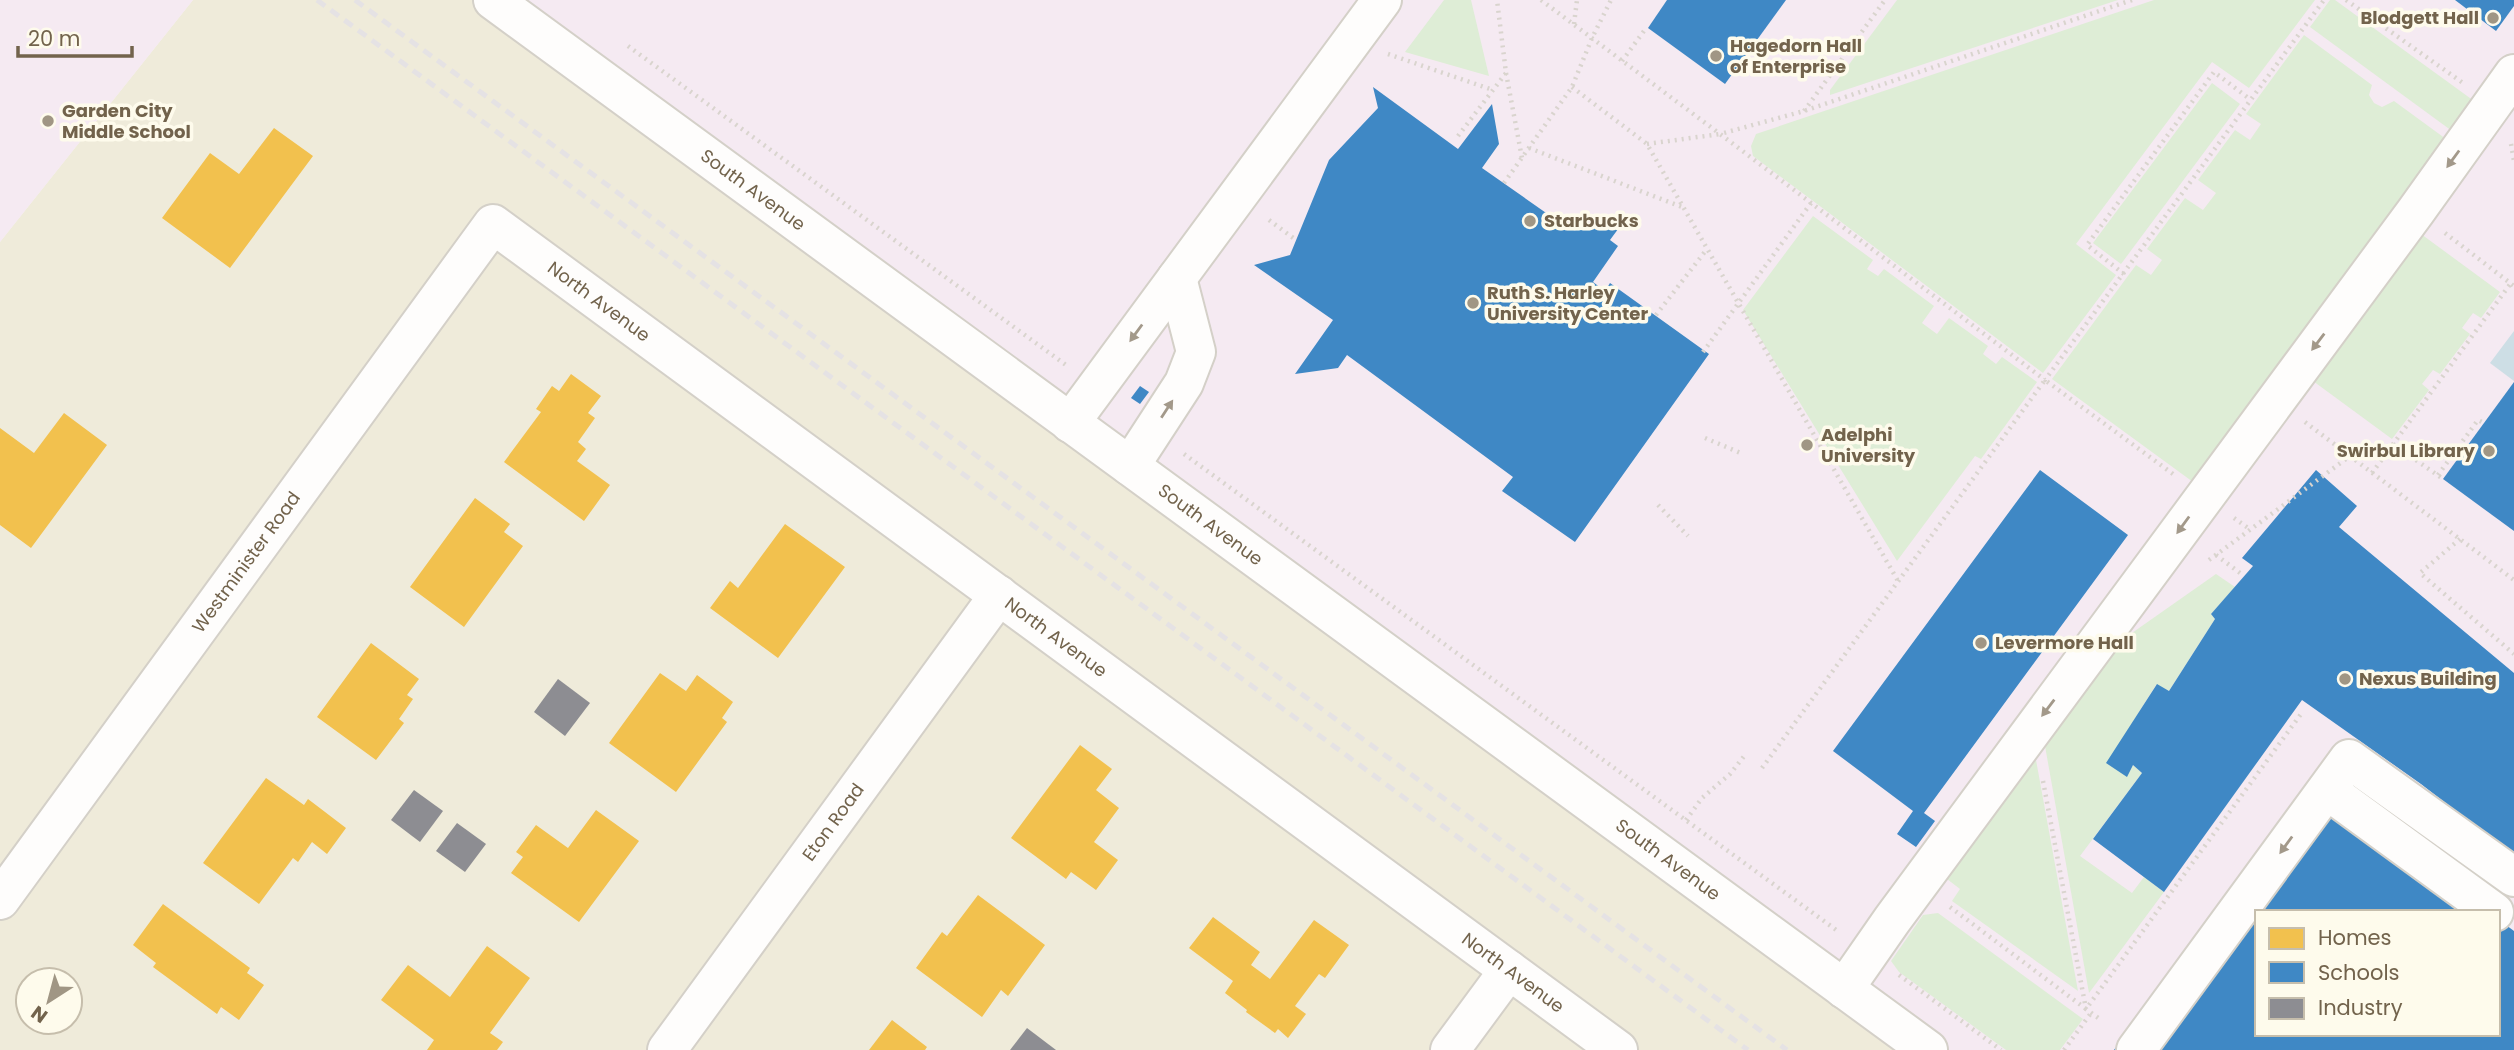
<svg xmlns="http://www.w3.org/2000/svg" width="2514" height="1050" font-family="Poppins,sans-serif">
	<rect width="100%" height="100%" fill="#f6f4eb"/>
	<path fill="#efebda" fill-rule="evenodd" d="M193,0H494L1929,1050H0V242ZM28,980H70V1022H28Z"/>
	<g fill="#f5eaf2" fill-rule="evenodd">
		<polygon points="0,0 193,0 0,242"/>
		<path d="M520,0H2514V1050H1928ZM2257,912H2498V1034H2257Z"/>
	</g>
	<g fill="#deedd6">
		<polygon points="1444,0 1471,0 1489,76 1405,52"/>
		<polygon points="1897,0 2118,0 1830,95 1830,90"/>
		<polygon points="2154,0 2315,0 2249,88 2212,62 2076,244 2116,275 2043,373 1753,156 1751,146 1756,134"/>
		<polygon points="2330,0 2335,0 2474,101 2452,131 2310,27"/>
		<polygon points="2304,35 2372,85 2369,95 2374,103 2382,107 2394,101 2446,139 2193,482 2052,379 2136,265 2151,275 2162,260 2147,249 2185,198 2203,210 2216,193 2198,180 2235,130 2250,140 2261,124 2246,114"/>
		<polygon points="2212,83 2240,104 2121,264 2093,243"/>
		<polygon points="1813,216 1873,260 1867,269 1878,276 1884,269 1934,306 1922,323 1937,334 1949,318 1988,346 1983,354 1996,364 2002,357 2037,382 1981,459 1975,456 1897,561 1743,310"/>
		<polygon points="2421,234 2500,292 2481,318 2473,313 2462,328 2470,334 2440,374 2433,370 2422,384 2429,390 2392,439 2313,381"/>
		<polygon points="2216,574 2235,587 2211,614 2215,619 2169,691 2156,685 2107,763 2127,776 2133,765 2142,773 2080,856 2132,893 2144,877 2164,892 2089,993 2045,746 2122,640"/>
		<polygon points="2036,760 2078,991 1952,901 1960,889 1947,879"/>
		<polygon points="1938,913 2083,1019 2060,1050 2006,1050 1899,972 1891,961 1923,915"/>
	</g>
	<polygon fill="#cddee5" points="2514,331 2514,381 2490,363"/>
	<g fill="#f2c14e">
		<polygon points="274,128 313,156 230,268 162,218 210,153 239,174"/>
		<polygon points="571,374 601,396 588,413 595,418 578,442 586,449 577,461 610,485 584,521 504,462 541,412 536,409 552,386 559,391"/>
		<polygon points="64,413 107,445 31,548 0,525 0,428 34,453"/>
		<polygon points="475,498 510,524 504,532 523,546 464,627 410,587"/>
		<polygon points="785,524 845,567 778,658 710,608 730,581 738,588"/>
		<polygon points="371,643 419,679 407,695 413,699 399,719 404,723 376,760 317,717"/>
		<polygon points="660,673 686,691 697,675 733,702 722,718 727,722 676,792 609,743"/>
		<polygon points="1080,745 1112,769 1096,790 1119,808 1094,842 1118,860 1096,890 1071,872 1066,879 1011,838"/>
		<polygon points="266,778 304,805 308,799 346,828 327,854 312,842 298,862 293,858 259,904 203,863"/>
		<polygon points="596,810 639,841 579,922 511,873 523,857 516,852 536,825 568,848"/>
		<polygon points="978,895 1045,945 1008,996 1001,990 982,1017 916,968 942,932 947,936"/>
		<polygon points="163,904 250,968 247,973 264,985 239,1020 221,1007 217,1014 153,967 156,963 133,945"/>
		<polygon points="1213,917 1260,952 1251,965 1270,979 1314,920 1349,945 1325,978 1319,974 1295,1006 1306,1014 1288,1038 1278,1029 1275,1033 1246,1012 1247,1010 1225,993 1233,981 1189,948"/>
		<polygon points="487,946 530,978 490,1033 503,1042 497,1050 427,1050 434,1040 381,1000 408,965 450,997"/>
		<polygon points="892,1020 927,1047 925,1050 869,1050"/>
	</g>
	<g fill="#3f88c5">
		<polygon points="1667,0 1786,0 1725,84 1648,28"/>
		<polygon points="2455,0 2514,0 2514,6 2496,31"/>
		<polygon points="1373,87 1458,149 1492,104 1499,144 1482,168 1569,229 1624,221 1610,240 1618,246 1593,282 1605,291 1610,283 1709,354 1575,542 1502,491 1513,477 1347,355 1338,368 1295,374 1333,320 1254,265 1290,255 1329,160 1378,108"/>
		<polygon points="2514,382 2514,531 2443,479"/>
		<polygon points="1140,386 1149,392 1140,404 1131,398"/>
		<polygon points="2040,470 2128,535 1924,813 1935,821 1916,847 1897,834 1913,811 1833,751"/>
		<polygon points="2316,470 2357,506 2339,527 2514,673 2514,856 2421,784 2302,700 2164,892 2093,839 2142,773 2133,765 2127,777 2106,763 2157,684 2169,691 2215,619 2211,614 2253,566 2242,558"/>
		<polygon points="2313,782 2488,912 2257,912 2257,1034 2498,1034 2498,919 2514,931 2514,1050 2114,1050"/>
	</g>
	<g fill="#8d8d92">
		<polygon points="558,679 590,703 565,736 534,712"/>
		<polygon points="414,790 443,811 420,842 391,820"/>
		<polygon points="457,823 486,844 465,872 436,851"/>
		<polygon points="1027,1028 1056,1050 1010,1050"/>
	</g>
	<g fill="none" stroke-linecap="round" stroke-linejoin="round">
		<g stroke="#d4d0c8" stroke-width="42">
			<g id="minor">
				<path id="s1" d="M493,0L1928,1050"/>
				<polyline points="1070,423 1382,0"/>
				<polyline points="1130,466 1184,383 1196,352 1177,278"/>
				<polyline points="2327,790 2494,912"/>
				<path id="s2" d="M0,900L493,224L1618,1050"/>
				<polyline points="1844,989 1892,920 2416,211 2514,74"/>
				<path id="s3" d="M667,1050L999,595"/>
				<polyline points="1450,1050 1509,970"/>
				<polyline points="2136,1050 2349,759 2514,877"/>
			</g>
		</g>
		<g stroke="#d9d4ce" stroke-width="4.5" stroke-dasharray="2 5" stroke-linecap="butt">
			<polyline points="1541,0 1720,134"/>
			<polyline points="2132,0 1804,111 1720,134 2045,380 2324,0"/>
			<polyline points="2346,0 2463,83"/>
			<polyline points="1574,24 1577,0"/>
			<polyline points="628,46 1066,365"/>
			<polyline points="1388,54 1493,90"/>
			<polyline points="1622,61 1644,31"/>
			<polyline points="1506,73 1522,158"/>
			<polyline points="1572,87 1647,144 1898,581"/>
			<polyline points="1804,111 1885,0"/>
			<polyline points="1458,136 1506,73 1497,0"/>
			<polyline points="1647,144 1720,134"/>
			<polyline points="2511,144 2514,161"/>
			<polyline points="1529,148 1682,207"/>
			<polyline points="1504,183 1572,87 1592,38 1611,0"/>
			<polyline points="1269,220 1296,240"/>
			<polyline points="2445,233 2514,286"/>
			<polyline points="2124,274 2087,245 2214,72 2251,100"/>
			<polyline points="1656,315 1707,249"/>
			<polyline points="1703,352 1811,203"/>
			<polyline points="2305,422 2514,580"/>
			<polyline points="1705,438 1743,454"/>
			<polyline points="2393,444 2443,479"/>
			<polyline points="1184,454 1839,932"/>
			<polyline points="2372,473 2511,283"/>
			<polyline points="2438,475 2478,420 2484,423"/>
			<polyline points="1658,505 1688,536"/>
			<polyline points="2234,518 2251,530"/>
			<polyline points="2460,539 2420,573 2514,654"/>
			<polyline points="2216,555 2244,576"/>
			<polyline points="2209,560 2350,456"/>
			<polyline points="1762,768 2045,380 2173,474"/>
			<polyline points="2043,781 2086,1009 2101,1020"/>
			<polyline points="1686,820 1702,798 1730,774 1745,755"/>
			<polyline points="1950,907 2086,1009 2301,714"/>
			<polyline points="1899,975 2001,1050"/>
			<polyline points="2064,1050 2091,1013"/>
		</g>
		<use href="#minor" stroke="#fefdfc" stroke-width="38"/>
		<g stroke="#e5e2e4" stroke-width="5" stroke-dasharray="10 7" stroke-linecap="butt">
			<polyline points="317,0 1748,1050"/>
			<polyline points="355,0 1787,1050"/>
		</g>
	</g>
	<defs><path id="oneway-solid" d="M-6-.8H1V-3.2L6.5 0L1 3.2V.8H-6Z" transform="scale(1.75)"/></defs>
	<g fill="#a3998a">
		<use href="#oneway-solid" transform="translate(2453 159) rotate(126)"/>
		<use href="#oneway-solid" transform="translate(1136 333) rotate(126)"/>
		<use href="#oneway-solid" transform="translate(2318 342) rotate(127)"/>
		<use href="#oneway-solid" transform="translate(1167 409) rotate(-57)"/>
		<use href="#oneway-solid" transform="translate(2183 525) rotate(126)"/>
		<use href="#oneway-solid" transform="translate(2048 708) rotate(127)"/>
		<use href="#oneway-solid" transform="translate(2286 845) rotate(126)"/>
	</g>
	<g fill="#a09684" stroke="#fefbec" stroke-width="2.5">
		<circle cx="2493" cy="18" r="7"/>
		<circle cx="1716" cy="56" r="7"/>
		<circle cx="48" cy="121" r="7"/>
		<circle cx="1530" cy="221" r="7"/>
		<circle cx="1473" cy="303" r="7"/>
		<circle cx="1807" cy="445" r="7"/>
		<circle cx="2489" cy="451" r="7"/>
		<circle cx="1981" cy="643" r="7"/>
		<circle cx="2345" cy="679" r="7"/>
	</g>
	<g text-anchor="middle" stroke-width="7" stroke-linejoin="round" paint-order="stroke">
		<g font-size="18" font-weight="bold" fill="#72634c" stroke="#fefbec" text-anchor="start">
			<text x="2479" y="24" text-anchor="end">Blodgett Hall</text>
			<text x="1730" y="52">Hagedorn Hall<tspan x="1730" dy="21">of Enterprise</tspan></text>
			<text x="62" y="117">Garden City<tspan x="62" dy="21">Middle School</tspan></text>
			<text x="1544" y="227">Starbucks</text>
			<text x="1487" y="299">Ruth S. Harley<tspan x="1487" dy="21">University Center</tspan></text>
			<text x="1821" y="441">Adelphi<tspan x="1821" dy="21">University</tspan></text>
			<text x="2475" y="457" text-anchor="end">Swirbul Library</text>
			<text x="1995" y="649">Levermore Hall</text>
			<text x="2359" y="685">Nexus Building</text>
		</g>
		<g font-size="18" fill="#72634c" stroke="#fefbec">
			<text dy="6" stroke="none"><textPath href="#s1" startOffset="322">South Avenue</textPath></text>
			<text dy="6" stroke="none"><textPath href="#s2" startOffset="968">North Avenue</textPath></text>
			<text dy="6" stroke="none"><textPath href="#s1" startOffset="889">South Avenue</textPath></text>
			<text dy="6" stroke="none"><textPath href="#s2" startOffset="418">Westminister Road</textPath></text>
			<text dy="6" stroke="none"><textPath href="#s2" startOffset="1535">North Avenue</textPath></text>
			<text dy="6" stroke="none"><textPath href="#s3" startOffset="282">Eton Road</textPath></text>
			<text dy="6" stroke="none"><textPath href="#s1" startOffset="1456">South Avenue</textPath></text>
			<text dy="6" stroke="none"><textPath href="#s2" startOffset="2102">North Avenue</textPath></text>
		</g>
	</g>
	<rect x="2255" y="910" width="245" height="126" fill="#fefbec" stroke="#c6beac" stroke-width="2"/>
	<rect x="2269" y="928" width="35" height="21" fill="#f2c14e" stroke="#c6beac" stroke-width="2"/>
	<text x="2318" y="945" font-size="21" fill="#72634c">Homes</text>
	<rect x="2269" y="962" width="35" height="21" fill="#3f88c5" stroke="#c6beac" stroke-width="2"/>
	<text x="2318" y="980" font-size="21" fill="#72634c">Schools</text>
	<rect x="2269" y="998" width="35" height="21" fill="#8d8d92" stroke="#c6beac" stroke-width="2"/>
	<text x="2318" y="1015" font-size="21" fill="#72634c">Industry</text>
	<g transform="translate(49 1001) rotate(216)"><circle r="33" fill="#fefbec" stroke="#c6beac" stroke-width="2"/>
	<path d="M0-5L12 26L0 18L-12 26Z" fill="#a09684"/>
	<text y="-10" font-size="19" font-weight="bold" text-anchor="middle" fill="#72634c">N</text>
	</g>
	<path d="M18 46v10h114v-10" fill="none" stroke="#72634c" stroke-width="3.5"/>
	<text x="28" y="46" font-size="21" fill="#72634c" stroke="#fefbec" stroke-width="5" paint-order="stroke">20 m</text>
</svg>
